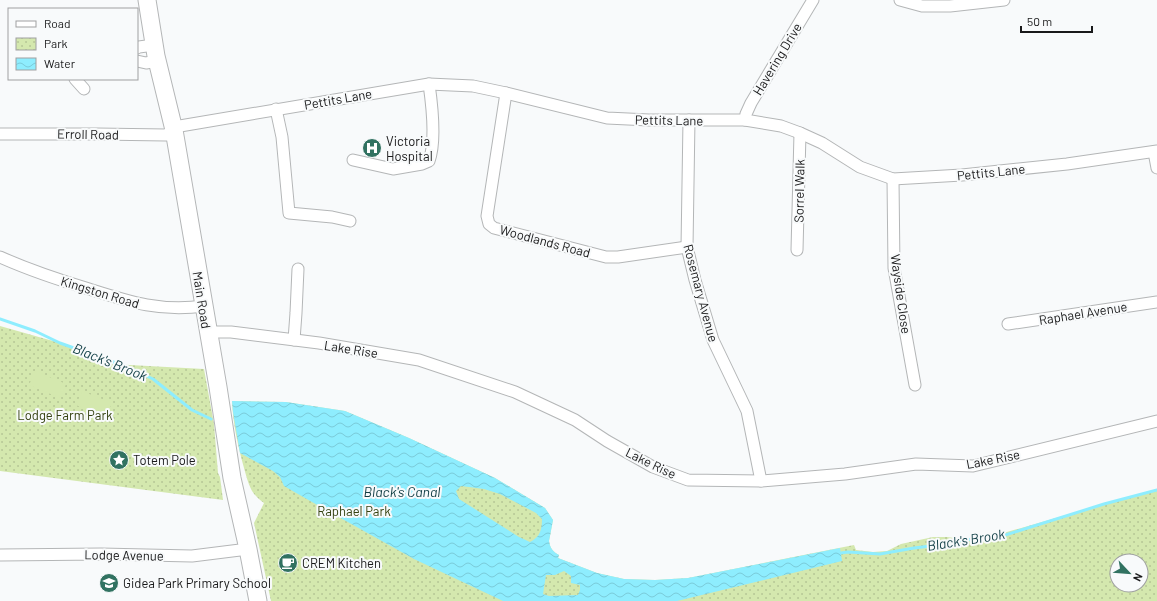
<svg xmlns="http://www.w3.org/2000/svg" width="1157" height="601" font-family="Barlow,sans-serif">
	<defs>
		<pattern id="park-dots" width="8" height="8" patternUnits="userSpaceOnUse"><rect width="8" height="8" fill="#d4e8ae"/><path d="M2 2h.1M6 6h.1" fill="none" stroke="#b5c695" stroke-width="1.8" stroke-linecap="round"/></pattern>
		<pattern id="water-waves" width="16" height="10" patternUnits="userSpaceOnUse"><rect width="16" height="10" fill="#8eedfe"/><path d="M0 5q4-4 8 0t8 0" fill="none" stroke="#7acbd9"/></pattern>
	</defs>
	<rect width="100%" height="100%" fill="#f8fafb"/>
	<g fill="url(#park-dots)" fill-rule="evenodd">
		<polygon points="0,326 60,343 111,364 204,369 214,424 218,473 220,477 223,500 0,471"/>
		<path d="M232,401L286,402L345,411L409,438L495,478L545,508L553,520L549,541C550,548 553,552 559,555L558,558L597,573L624,579L655,580L688,578L854,545L856,550L873,552L887,551L901,544L933,537H947L962,539L1000,534L1157,489V601H271L254,523L264,503C259,499 254,495 251,489C248,483 246,475 244,468C238,446 233,424 232,401ZM1117,561H1141V585H1117Z"/>
	</g>
	<g fill="#d4e8ae">
		<polygon points="35,371 66,384 60,398 29,385"/>
		<polygon points="82,391 112,403 106,418 76,405"/>
	</g>
	<path fill="url(#water-waves)" fill-rule="evenodd" d="M232,401L286,402L345,411L409,438L495,478L545,508L553,520L549,541C550,548 553,552 559,555L558,558L597,573L624,579L655,580L688,578L840,548L842,561L677,601H503L414,559L312,502L284,486L280,477L273,471L240,453L233,412ZM461,486L484,489L500,494L536,513L542,519C542,530 540,537 530,542L519,537L459,499L456,491ZM564,571L571,576V583L580,585V590L578,595L549,596L543,594L546,575H555Z"/>
	<g fill="none" stroke-linecap="round" stroke-linejoin="round">
		<g stroke="#8eedfe" stroke-width="3">
			<polyline points="0,319 35,331 60,343 130,368 153,379 192,410 211,419"/>
			<polyline points="841,553 848,552 880,554 914,548 939,545 963,540 999,537 1104,504 1157,490"/>
		</g>
		<g stroke="#b4b6b7" stroke-width="13">
			<g id="minor">
				<polyline points="900,0 922,6 950,6 1004,0"/>
				<polyline points="137,48 139,47 154,45"/>
				<polyline points="137,61 146,63 157,61"/>
				<polyline points="75,79 84,89"/>
				<polyline points="506,93 487,216 489,224 494,228 606,257 618,257 687,247"/>
				<polyline points="276,109 282,137 289,213 332,217 350,221"/>
				<polyline points="689,120 687,247 695,280 713,340 747,411 761,481"/>
				<polyline points="745,120 746,114 751,103 813,0"/>
				<polyline points="0,134 97,134 166,135 180,126 429,84 473,86 506,93 607,118 649,120 745,120 781,126 800,133 822,143 860,167 893,179 962,175 1067,164 1157,151"/>
				<polyline points="1154,152 1157,168"/>
				<path d="M353,160L393,169L422,164L429,161C436,142 432,105 429,84"/>
				<polyline points="893,179 894,268 915,385"/>
				<polyline points="797,250 800,133"/>
				<path d="M0,257C29,270 59,280 89,289C130,302 160,312 204,306"/>
				<polyline points="1008,324 1157,302"/>
				<polyline points="208,334 214,332 231,332 319,343 419,360 515,392 575,420 607,441 653,467 688,480 761,481 845,474 916,464 973,466 1157,421"/>
				<polyline points="294,340 296,313 298,269"/>
				<polyline points="0,555 101,554 192,556 248,549"/>
			</g>
		</g>
		<g stroke="#b4b6b7" stroke-width="19">
			<polyline id="primary" points="147,0 156,56 174,130 218,387 232,478 248,549 258,601"/>
		</g>
		<use href="#minor" stroke="#fff" stroke-width="11"/>
		<use href="#primary" stroke="#fff" stroke-width="17"/>
	</g>
	<defs>
		<g id="hospital-disc" transform="scale(1)"><circle r="9.5" fill="#317261" stroke="#f8fafb"/><path d="M-5-5h3v3.5h4V-5h3V5h-3V1.5h-4V5h-3Z" fill="#fff"/></g>
		<g id="sight-disc" transform="scale(1)"><circle r="9.5" fill="#317261" stroke="#f8fafb"/><path d="M0-6L1.8-2.2L6-1.7L2.9 1.2L3.7 5.4L0 3.3L-3.7 5.4L-2.9 1.2L-6-1.7L-1.8-2.2Z" fill="#fff"/></g>
		<g id="cafe-disc" transform="scale(1)"><circle r="9.5" fill="#317261" stroke="#f8fafb"/><path d="M-5.5-4.5H6V0H3Q3 3.5 0 3.5H-2.5Q-5.5 3.5-5.5 0ZM3-3.2v2h1.7v-2ZM-6 4.5H4V6H-6Z" fill="#fff"/></g>
		<g id="school-disc" transform="scale(1)"><circle r="9.5" fill="#317261" stroke="#f8fafb"/><path d="M0-5L7-2L0 1L-7-2ZM-4 1L0 2.5L4 1V4Q0 6-4 4Z" fill="#fff"/></g>
	</defs>
	<g fill-rule="evenodd">
		<use href="#hospital-disc" x="372" y="148"/>
		<use href="#sight-disc" x="119" y="460"/>
		<use href="#cafe-disc" x="288" y="563"/>
		<use href="#school-disc" x="109" y="583"/>
	</g>
	<g text-anchor="middle" stroke-width="4" stroke-linejoin="round" paint-order="stroke">
		<g font-size="13" fill="#19191a" stroke="#f8fafb">
			<text transform="translate(777 59) rotate(-59)" y="5">Havering Drive</text>
			<text transform="translate(338 99) rotate(-10)" y="5">Pettits Lane</text>
			<text transform="translate(669 120) rotate(1)" y="5">Pettits Lane</text>
			<text transform="translate(88 134) rotate(1)" y="5">Erroll Road</text>
			<text transform="translate(991 172) rotate(-6)" y="5">Pettits Lane</text>
			<text transform="translate(799 191) rotate(-89)" y="5">Sorrel Walk</text>
			<text transform="translate(545 241) rotate(15)" y="5">Woodlands Road</text>
			<text transform="translate(100 292) rotate(17)" y="5">Kingston Road</text>
			<text transform="translate(701 293) rotate(75)" y="5">Rosemary Avenue</text>
			<text transform="translate(901 294) rotate(82)" y="5">Wayside Close</text>
			<text transform="translate(202 300) rotate(81)" y="5">Main Road</text>
			<text transform="translate(1083 313) rotate(-9)" y="5">Raphael Avenue</text>
			<text transform="translate(351 349) rotate(9)" y="5">Lake Rise</text>
			<text transform="translate(993 459) rotate(-11)" y="5">Lake Rise</text>
			<text transform="translate(651 463) rotate(26)" y="5">Lake Rise</text>
			<text transform="translate(124 555) rotate(1)" y="5">Lodge Avenue</text>
		</g>
		<g font-size="13" fill="#19191a" stroke="#f8fafb" text-anchor="start">
			<text x="386" y="146">Victoria<tspan x="386" dy="15">Hospital</tspan></text>
			<text x="133" y="465">Totem Pole</text>
			<text x="302" y="568">CREM Kitchen</text>
			<text x="123" y="588">Gidea Park Primary School</text>
		</g>
		<g font-size="13" fill="#354211" stroke="#f8fafb">
			<text x="65" y="420">Lodge Farm Park</text>
			<text x="354" y="516">Raphael Park</text>
		</g>
		<g font-size="14" font-style="italic" fill="#113e45" stroke="#f8fafb">
			<text transform="translate(110 362) rotate(22)" y="5">Black's Brook</text>
			<text x="402" y="497">Black's Canal</text>
			<text transform="translate(966 540) rotate(-9)" y="5">Black's Brook</text>
		</g>
	</g>
	<rect x="8" y="8" width="130" height="72" fill="#f8fafb" stroke="#9fa0a1"/>
	<rect x="16" y="21" width="20" height="6" fill="#ffffff" stroke="#9fa0a1"/>
	<text x="44" y="28" font-size="12" fill="#19191a">Road</text>
	<rect x="16" y="38" width="20" height="12" fill="url(#park-dots)" stroke="#9fa0a1"/>
	<text x="44" y="48" font-size="12" fill="#19191a">Park</text>
	<rect x="16" y="58" width="20" height="12" fill="url(#water-waves)" stroke="#9fa0a1"/>
	<text x="44" y="68" font-size="12" fill="#19191a">Water</text>
	<g transform="translate(1129 573) rotate(116)"><circle r="19" fill="#f8fafb" stroke="#9fa0a1"/>
	<path d="M0-3L7 15L0 10L-7 15Z" fill="#317261"/>
	<text y="-6" font-size="11" font-weight="bold" text-anchor="middle" fill="#19191a">N</text>
	</g>
	<path d="M1021 26v6h71v-6" fill="none" stroke="#19191a" stroke-width="2"/>
	<text x="1027" y="26" font-size="12" fill="#19191a" stroke="#f8fafb" stroke-width="3" paint-order="stroke">50 m</text>
</svg>
